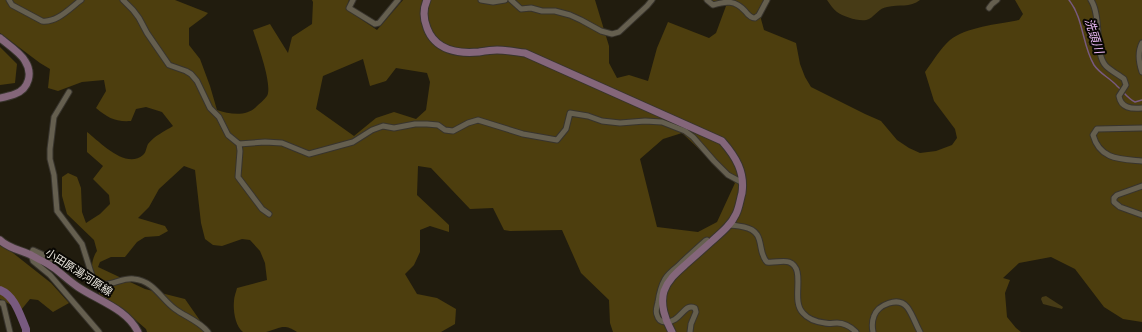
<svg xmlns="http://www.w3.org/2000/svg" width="1142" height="332" font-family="Montserrat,'Noto Sans JP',sans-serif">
	<rect width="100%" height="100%" fill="#211c0e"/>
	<g fill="#473b16">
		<path d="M827,0H920C910,8 899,4 887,7C879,8 876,15 869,19C862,23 844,17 837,12C833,9 830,4 827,0Z"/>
		<polygon points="1046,296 1063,307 1062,309 1043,304 1041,299 1042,297"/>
	</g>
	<g fill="#4d3e0e" fill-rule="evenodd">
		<path d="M0,0H175L208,13L205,16L189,28V45L200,59L210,86L217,110C229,114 246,117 256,107C259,104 264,100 267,96C273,85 257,43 253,30L270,24L288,53L292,37L312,24L313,2L312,0H349L346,9L377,30L403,0H595L609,46V63L617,78L629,75L648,81L657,48L668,22L709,38L716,33L726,6L702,0H763L761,19L764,30L796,43L800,64L805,77L811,87L865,114L881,121L897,140L909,148L920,153L936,151L952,145L957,138L955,129L934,101L925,72C933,61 940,49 950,40C966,27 999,24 1019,20L1023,14L1015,0H1142V322L1123,319L1104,307L1075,269L1051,257L1019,263L1003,278L1010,280L1005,293L1007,317L1016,328L1021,332H613L610,323L609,300L581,273L562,230L510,231L504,230L493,208L470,209L431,168L418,166L417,195L449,225V232L430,226L420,230V252L414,265L405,274L417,294L437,298L456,309L455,324L441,332H297C284,323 280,328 266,332C259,332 250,332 243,332C235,326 233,310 234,301C234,297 236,292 237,288L267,280L265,263L260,251L250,240L242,239L222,246L213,245L205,239L201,223L195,170L184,166L159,189L149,207L138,218L165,226L168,231L159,236L145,237L137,242L125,257H111L100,262L98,267L145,289L185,299L208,332H147L146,329L124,310L99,294C100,283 94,282 92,273C91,266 93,256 97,251L94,240L67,214L62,196V177L68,173L77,177L81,188L82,212L86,223L100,214L110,204L109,195L93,179L103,166L87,152V132C100,142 126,170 143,155C146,153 146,148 148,144C154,136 165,131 173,126L162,112L146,107L136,109L131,121C115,122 108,118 96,108L106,91L104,80L82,82L58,91L48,88L50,69L40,63L0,33ZM363,59L370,86L386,81L396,68L427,73L430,82L426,110L416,119L394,112L376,118L354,136L316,109L323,76ZM682,133L735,183L717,222L698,232L657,227L640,159L663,139Z"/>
		<polygon points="0,47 17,64 15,83 0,85"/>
		<polygon points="0,244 13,253 51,283 69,303 53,312 38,300 30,299 21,310 0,299"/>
	</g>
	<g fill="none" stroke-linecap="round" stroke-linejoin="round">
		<path stroke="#785a7f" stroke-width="1.5" d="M1069,0C1084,19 1082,45 1094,65C1100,74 1110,78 1117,86C1123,91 1128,99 1135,102L1142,100"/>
		<path stroke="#785a7f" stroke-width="8" d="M0,290C15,296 20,315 26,329V332"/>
		<g stroke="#38342d" stroke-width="7">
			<g id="street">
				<path d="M9,0L12,5L42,21C57,23 70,8 81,0"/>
				<polyline points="123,0 133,10 139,18 147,33 169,65 186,71 191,74 197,81 210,108 219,117 228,135 239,144 240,151 238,177 262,209 269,214"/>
				<polyline points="353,0 349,8 375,24 379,23 398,0"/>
				<polyline points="481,0 493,2 505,0"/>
				<polyline points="511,0 521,9 531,8 542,11 555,11 570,15 581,20 601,31 612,34 619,32 647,6 652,0"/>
				<path d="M707,0L713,5C726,1 735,0 745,11C748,15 751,18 755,18L759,15L767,0"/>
				<path d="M1091,0C1102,17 1094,54 1106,66C1111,71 1119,75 1124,79L1126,85L1119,96C1121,108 1131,109 1142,108"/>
				<polyline points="989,8 992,4 997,0"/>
				<path d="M1142,43C1137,53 1139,63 1142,72"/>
				<polyline points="69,92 54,117 50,149 50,159 54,175 57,211 82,244 94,282"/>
				<path d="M1142,128L1097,129L1093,135C1100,160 1120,159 1142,161"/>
				<polyline points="239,144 265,142 282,143 309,154 353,142 372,130 383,126 394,128 415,124 427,124 438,125 445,130 453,131 468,123 478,120 523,134 557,140 566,129 570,113 588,116 602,121 620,123 645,121 662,122 685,131 693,137 714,161 728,175 743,183"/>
				<polyline points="1142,186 1117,195 1114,198 1114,202 1120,207 1142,215"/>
				<path d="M729,225C734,225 739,226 744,227C767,232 756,251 767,262C774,263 783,260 789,262C807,269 790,300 803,313C808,319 817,322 825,323C829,324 833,323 837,323C845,323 851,327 856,332"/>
				<polyline points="0,303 3,303 10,332"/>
				<path d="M99,332L50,275L33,261L31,255L33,250C46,256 59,262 72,269C79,273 87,280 95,283C111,288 121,277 134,279C154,281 161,299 175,309C186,317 199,321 208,332"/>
				<path d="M690,332L691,324L696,312L695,308C684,302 681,323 665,322C660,322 658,319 657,315C655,311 657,307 658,302C659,295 661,286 665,279C668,274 673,270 678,266C687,257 696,249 705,241L707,240L709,243"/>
				<path d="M873,332C872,327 872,321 874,316C878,305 898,296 907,307C912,313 916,325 920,332"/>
			</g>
		</g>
		<g stroke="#38342d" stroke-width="9">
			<g id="secondary">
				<path d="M427,0C423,9 423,18 427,28C435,50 458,54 479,52C485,51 491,50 497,50C507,50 516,52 525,53L722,141C736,157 745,172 742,193C740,200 739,208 736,214C731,225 721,233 712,241C703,249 694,257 685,265C676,273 668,280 664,291C660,304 665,320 672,332"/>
				<path d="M0,38C7,44 21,53 25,61C33,73 29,89 15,94C10,96 5,97 0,98"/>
				<path d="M0,240C9,249 22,250 33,256C40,260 48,263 54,268C62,274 69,281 78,287C99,301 127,309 138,332"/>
			</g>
		</g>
		<use href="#street" stroke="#655f4f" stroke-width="5"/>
		<use href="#secondary" stroke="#84667a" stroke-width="7"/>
	</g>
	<g text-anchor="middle" stroke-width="4" stroke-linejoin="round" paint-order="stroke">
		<g font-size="11" fill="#ede9e0" stroke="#090703">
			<text transform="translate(79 272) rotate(33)" y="4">小田原湯河原線</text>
		</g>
		<g font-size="12" font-style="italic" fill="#ebbaf6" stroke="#090703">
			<text transform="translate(1094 36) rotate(72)" y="4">洗頭川</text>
		</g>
	</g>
</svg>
